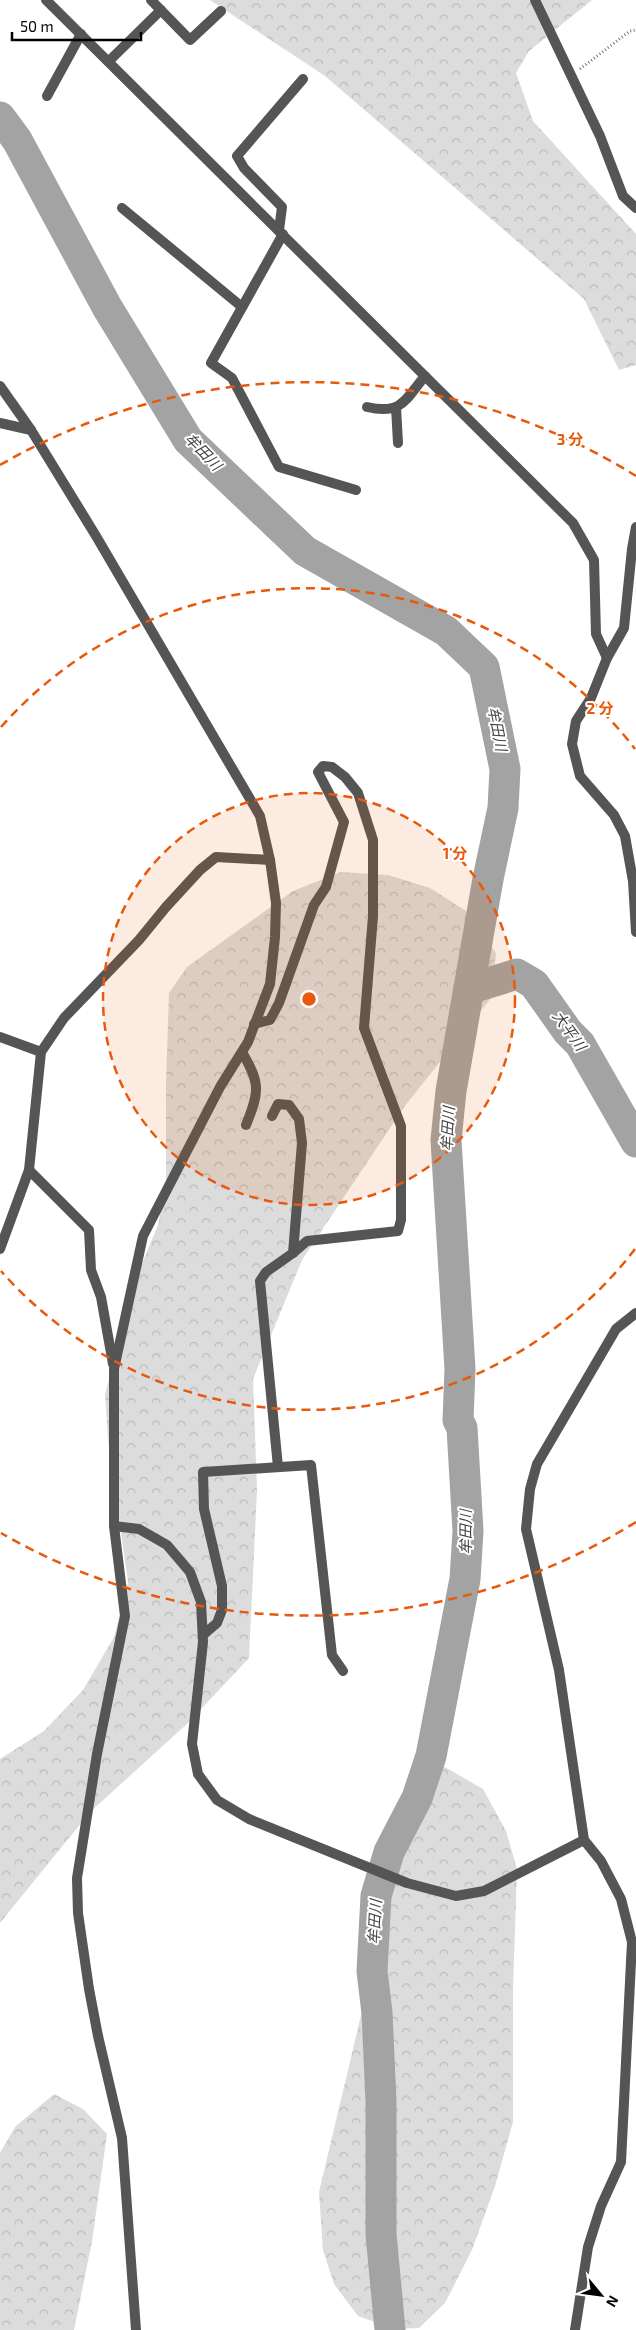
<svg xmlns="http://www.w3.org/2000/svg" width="636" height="2330" font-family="'Exo 2','Noto Sans JP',sans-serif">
	<defs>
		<pattern id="forest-crowns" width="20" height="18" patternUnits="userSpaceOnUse" patternTransform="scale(1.25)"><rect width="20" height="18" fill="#dcdcdc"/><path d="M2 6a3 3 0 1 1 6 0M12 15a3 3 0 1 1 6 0" fill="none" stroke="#bbb"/></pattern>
	</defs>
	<rect width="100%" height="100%" fill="#fff"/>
	<g fill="url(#forest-crowns)">
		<polygon points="210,0 592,0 529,51 516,73 533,121 636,234 636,365 619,370 584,299 325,76"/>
		<polygon points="341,872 388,875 430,888 466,911 496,953 491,998 404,1107 302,1260 253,1379 257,1490 249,1658 188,1723 90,1812 0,1923 0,1759 44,1731 83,1690 114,1637 128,1582 108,1440 105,1394 139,1271 158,1225 166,1185 166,1084 169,993 187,967 293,891"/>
		<polygon points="443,1766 483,1789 506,1831 517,1869 513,1988 513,2122 495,2186 472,2250 445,2303 419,2328 395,2329 358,2316 334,2284 323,2250 319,2192 372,1969 378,1916 377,1868 410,1800 426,1778"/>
		<polygon points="54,2094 83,2109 107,2134 92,2241 74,2330 0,2330 0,2153 15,2127"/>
	</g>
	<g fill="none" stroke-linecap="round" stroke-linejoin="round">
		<g stroke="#a3a3a3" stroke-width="31">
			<polyline points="0,117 17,140 107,307 188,440 305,551 446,631 484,667 505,769 503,808 488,879 451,1091 446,1140 460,1369 458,1420 462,1428 468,1531 465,1579 431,1756 417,1798 389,1852 376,1896 372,1971 377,2013 381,2101 381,2234 390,2330"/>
			<polyline points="469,989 517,974 534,984 568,1032 580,1044 636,1142"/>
		</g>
		<polyline stroke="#777" stroke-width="3" stroke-dasharray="1 2.5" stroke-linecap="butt" points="580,69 630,31 636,30"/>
		<g stroke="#555" stroke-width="10">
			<polyline points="46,0 573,523 594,560 596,634 607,658"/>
			<polyline points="151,0 190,40 221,11"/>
			<polyline points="535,0 600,136 623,196 636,208"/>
			<polyline points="109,61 161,10"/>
			<polyline points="47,96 81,34"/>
			<polyline points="122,208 242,307"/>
			<polyline points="279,230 282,207 244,168 237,156 303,79"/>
			<polyline points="283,234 211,363 232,378 279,467 356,490"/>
			<polyline points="0,386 31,430"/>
			<path d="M367,407C402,415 405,400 425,376"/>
			<polyline points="396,407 398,443"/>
			<polyline points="0,423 31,430 96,536 260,816 270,860 276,903 275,937 270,984 248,1042 220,1087 143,1236 114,1369 114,1526 125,1616 97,1754 77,1878 78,1913 89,1989 98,2036 122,2138 136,2330"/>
			<polyline points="636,527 632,549 624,628 607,658 591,698 576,721 572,744 580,776 614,815 625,836 633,881 636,932"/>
			<polyline points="254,1024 270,1020 279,1003 314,905 326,887 344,822 318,772 323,766 332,767 345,777 358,793 373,840 373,916 364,1028 401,1126 401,1220 398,1231 307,1241 293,1253"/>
			<polyline points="0,1037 41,1052"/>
			<path d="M242,1052C260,1083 260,1091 246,1125"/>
			<polyline points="272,1116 278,1104 289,1105 299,1119 302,1143 293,1253 266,1272 260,1281 278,1467"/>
			<polyline points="29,1170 89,1230 91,1270 101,1297 113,1364"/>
			<polyline points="0,1249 29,1170 41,1052 64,1018 139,940 166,907 200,870 216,857 270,860"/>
			<polyline points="114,1526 139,1529 167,1545 190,1572 201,1602 203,1642 192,1744 198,1774 217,1800 249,1819 407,1883 456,1896 484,1891 584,1840"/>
			<polyline points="203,1635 217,1623 222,1610 222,1586 204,1509 203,1472 311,1465 332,1655 343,1671"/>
			<polyline points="575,2330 588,2247 601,2206 621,2162 632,1942 621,1899 601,1861 584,1840 559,1670 526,1529 530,1489 537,1464 616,1329 636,1313"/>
		</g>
	</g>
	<circle cx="309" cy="999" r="206" fill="#e8590c" fill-opacity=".12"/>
	<g fill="none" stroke="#e8590c" stroke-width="2.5" stroke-dasharray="9 6">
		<circle cx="309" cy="999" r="206"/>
		<path d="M635 1249A411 411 0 0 1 1 1271M1 727A411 411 0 0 1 635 749"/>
		<path d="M636 1522A617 617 0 0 1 1 1533M0 465A617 617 0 0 1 636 476"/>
	</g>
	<g text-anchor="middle" stroke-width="4" stroke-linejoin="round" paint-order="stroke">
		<g font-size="15" font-style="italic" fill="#444" stroke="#fff">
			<text transform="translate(203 452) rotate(46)" y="5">牟田川</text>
			<text transform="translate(497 729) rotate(79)" y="5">牟田川</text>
			<text transform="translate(569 1031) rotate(54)" y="5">大平川</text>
			<text transform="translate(448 1129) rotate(-87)" y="5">牟田川</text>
			<text transform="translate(466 1532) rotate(-90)" y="5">牟田川</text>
			<text transform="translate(375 1922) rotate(-87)" y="5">牟田川</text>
		</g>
	</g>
	<circle cx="309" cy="999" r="8" fill="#e8590c" stroke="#fff" stroke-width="2.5"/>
	<g font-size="15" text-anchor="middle" font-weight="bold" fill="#e8590c" stroke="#fff" stroke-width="4" stroke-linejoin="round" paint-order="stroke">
		<text x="570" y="445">3 分</text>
		<text x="600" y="714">2 分</text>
		<text x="455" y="859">1 分</text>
	</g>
	<g transform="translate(601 2295) rotate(119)" stroke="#ffffff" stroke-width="4" paint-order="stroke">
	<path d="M0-4L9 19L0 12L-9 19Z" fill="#000000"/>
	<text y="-8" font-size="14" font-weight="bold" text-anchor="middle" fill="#000000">N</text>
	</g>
	<path d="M12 32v8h129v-8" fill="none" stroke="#000000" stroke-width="2.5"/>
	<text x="20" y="32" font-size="15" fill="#000000" stroke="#ffffff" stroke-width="4" paint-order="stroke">50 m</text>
</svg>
